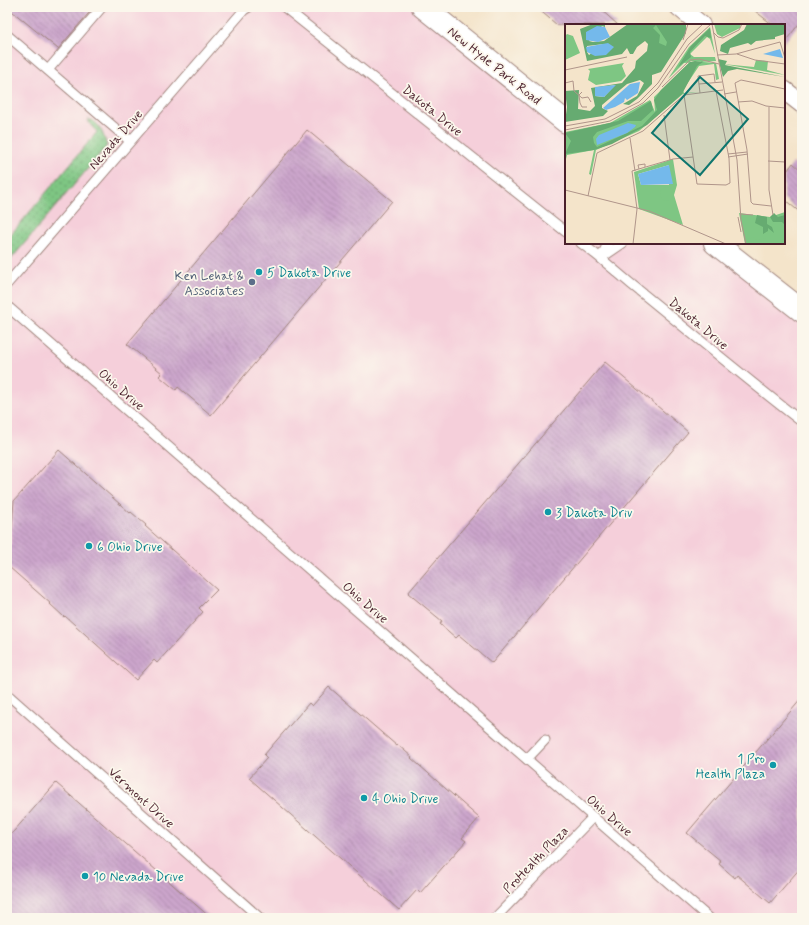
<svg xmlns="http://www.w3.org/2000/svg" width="809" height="925" font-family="Mynerve,sans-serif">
	<defs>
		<pattern id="green-dots" width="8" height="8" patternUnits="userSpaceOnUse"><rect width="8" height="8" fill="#7ec683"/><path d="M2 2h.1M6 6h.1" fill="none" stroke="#69a06b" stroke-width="1.8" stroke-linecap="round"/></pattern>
		<pattern id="building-back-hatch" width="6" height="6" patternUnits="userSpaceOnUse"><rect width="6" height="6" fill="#cca6cc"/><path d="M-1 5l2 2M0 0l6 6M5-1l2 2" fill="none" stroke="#a887a6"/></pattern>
	</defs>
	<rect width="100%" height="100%" fill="#fbf7ec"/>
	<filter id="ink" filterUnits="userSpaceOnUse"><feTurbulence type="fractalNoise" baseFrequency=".025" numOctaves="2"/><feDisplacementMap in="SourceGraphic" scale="8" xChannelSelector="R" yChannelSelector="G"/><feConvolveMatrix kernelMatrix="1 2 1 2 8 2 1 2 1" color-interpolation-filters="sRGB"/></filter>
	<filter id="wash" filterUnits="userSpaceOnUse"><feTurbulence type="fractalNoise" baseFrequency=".012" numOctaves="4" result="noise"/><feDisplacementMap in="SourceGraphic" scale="16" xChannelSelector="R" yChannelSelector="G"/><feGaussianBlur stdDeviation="0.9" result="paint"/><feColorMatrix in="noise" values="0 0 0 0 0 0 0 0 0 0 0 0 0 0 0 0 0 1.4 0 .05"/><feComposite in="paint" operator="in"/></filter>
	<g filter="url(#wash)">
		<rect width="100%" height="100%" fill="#f4e4ca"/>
		<polygon fill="#f5cfda" points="7,7 423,7 566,123 566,243 715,243 802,311 802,918 7,918"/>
		<path fill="url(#green-dots)" stroke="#647257" d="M88,119C100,121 104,136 107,146L7,264V239L97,132L88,122Z"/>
		<g id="blocks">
			<g fill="url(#building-back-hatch)">
				<polygon points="7,7 94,7 58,49"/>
				<polygon points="536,7 598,7 618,25 557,25"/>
				<polygon points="750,7 802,7 802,20 784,43 784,25 773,25"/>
				<polygon points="307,130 392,201 211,415 178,387 176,390 159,376 162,373 127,344"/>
				<polygon points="793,163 802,171 802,214 784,199 784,175"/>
				<polygon points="605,362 688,432 492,663 459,635 456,638 440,624 442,621 408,593"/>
				<polygon points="59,450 130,513 131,512 146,525 145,526 217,590 199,608 203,612 157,663 154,660 136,680 65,616 64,617 50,604 51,604 9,567 14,501"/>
				<polygon points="329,687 397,746 398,745 412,757 411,758 479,818 462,838 466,841 420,893 417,890 399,910 249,778 267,758 264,755 309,703 312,706"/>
				<polygon points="802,698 802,866 770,903 737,875 735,878 719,864 721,861 687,833"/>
				<polygon points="56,783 211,918 12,918 7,913 7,839"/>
			</g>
		</g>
	</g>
	<g filter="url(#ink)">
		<use href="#blocks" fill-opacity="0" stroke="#9f827a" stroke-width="1"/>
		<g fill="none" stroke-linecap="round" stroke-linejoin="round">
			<g stroke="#9f827a" stroke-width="11">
				<g id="service">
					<polyline points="284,7 566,232"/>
					<polyline points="7,35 130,141"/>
					<polyline points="48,70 102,7"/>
					<path d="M581,243C599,256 614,270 631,284C688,330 744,377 802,422"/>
					<polyline points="602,256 608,243"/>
					<polyline points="601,258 623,243"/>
					<polyline points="7,284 244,10 249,7"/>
					<polyline points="7,306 709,918"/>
					<polyline points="7,694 260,918"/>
					<polyline points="527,759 545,740"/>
					<polyline points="495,918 593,817"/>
				</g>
			</g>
			<g stroke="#9f827a" stroke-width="20">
				<g id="minor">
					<polyline points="679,7 701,25"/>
					<polyline points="784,90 802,104"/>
				</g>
			</g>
			<g stroke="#9f827a" stroke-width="24">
				<g id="primary">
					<polyline points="423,7 566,122"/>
					<polyline points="715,243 802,311"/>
				</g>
			</g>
			<use href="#service" stroke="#fff" stroke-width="9"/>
			<use href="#minor" stroke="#fff" stroke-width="18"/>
			<use href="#primary" stroke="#fff" stroke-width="22"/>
		</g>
	</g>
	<g fill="#0f9aa8" stroke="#fbf7ec" stroke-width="1.5">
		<circle cx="259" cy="272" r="4"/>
		<circle cx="548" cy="512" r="4"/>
		<circle cx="89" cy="546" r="4"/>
		<circle cx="773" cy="765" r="4"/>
		<circle cx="364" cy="798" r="4"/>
		<circle cx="85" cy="876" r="4"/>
	</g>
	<circle fill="#5c6f8a" stroke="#fbf7ec" stroke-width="1.5" cx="252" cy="282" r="4"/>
	<g text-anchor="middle" stroke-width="3.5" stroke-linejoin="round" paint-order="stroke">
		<g font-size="13" fill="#4a1f2b" stroke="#fbf7ec">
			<text transform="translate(495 65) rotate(39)" y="5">New Hyde Park Road</text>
			<text transform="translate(433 110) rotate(39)" y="5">Dakota Drive</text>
			<text transform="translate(115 139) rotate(-49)" y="5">Nevada Drive</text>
			<text transform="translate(699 323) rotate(40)" y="5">Dakota Drive</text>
			<text transform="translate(122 389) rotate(41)" y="5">Ohio Drive</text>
			<text transform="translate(366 602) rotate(41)" y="5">Ohio Drive</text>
			<text transform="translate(142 797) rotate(42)" y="5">Vermont Drive</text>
			<text transform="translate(610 815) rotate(41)" y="5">Ohio Drive</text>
			<text transform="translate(535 859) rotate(-46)" y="5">ProHealth Plaza</text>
		</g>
		<g font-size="13" fill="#0d838f" stroke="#fbf7ec" text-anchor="start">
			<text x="267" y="277">5 Dakota Drive</text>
			<text x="556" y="517">3 Dakota Driv</text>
			<text x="97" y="551">6 Ohio Drive</text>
			<text x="765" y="763" text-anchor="end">1 Pro<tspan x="765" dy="15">Health Plaza</tspan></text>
			<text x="372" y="803">4 Ohio Drive</text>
			<text x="93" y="881">10 Nevada Drive</text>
		</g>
		<g font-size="13" fill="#4e5e75" stroke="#fbf7ec" text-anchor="end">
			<text x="244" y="280">Ken Lehat &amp;<tspan x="244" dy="15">Associates</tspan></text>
		</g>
	</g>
	<g transform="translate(565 24)">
		<rect width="220" height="220" fill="#f4e4ca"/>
		<path d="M149,0H176L175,4L157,13L152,10ZM145,3L150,30L145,15L142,13L125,30L129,33H150L151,37L119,39L103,55L124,23ZM191,36L203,37L202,46L220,51L158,40L189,43ZM126,37L151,39L154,55L151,56L149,40L134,42L118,66L119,69L134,68L118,70L74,107L31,126L26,151L24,150L29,126L2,131L0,139V108L45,99L85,76L90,88L89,73ZM108,135L112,161L109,171L118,201L74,185L69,148ZM104,141V161H76L73,150ZM220,188V220H180L174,189L205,193Z" fill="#7ec683" fill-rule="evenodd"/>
		<path d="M28,0H40V3L37,2L24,17L28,18L39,17L63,0H121V9L96,48L87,51V60L72,75L64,81L58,80L72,72L79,59L75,56L62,60L37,81V84L43,87L38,92L0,98L2,83L0,67L14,66L13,85L25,87L30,82L26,64L57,59L70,44L71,37L82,27L83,20L80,17L72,23L68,30H65L62,24L57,30L22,37L15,5ZM39,20L24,31L22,28V22ZM50,61L39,73L30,72V64ZM182,0H220V10L210,13V15L191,17L186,21L183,19L165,24L163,30L155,27L156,21L179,6ZM145,4L146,14L140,12L125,28L126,33L113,43L126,22ZM153,35L162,37L160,41L220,53L172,45L163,47L158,53ZM130,37L138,38L132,42L117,70L82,101L47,120L29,126L0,130L6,117L0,109L53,97L86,77L88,86L76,97H63L32,108L28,113L29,119L32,123L77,102L92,86L89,76L96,66L125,38ZM209,189L213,193L220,191V201L217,198H208L205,193ZM192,191L202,193V200L207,203L209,209L203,204V207L198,210V203L190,199Z" fill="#66ab71" fill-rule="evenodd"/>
		<path d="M91,1L102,18L101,22L94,19L95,11L88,4Z" fill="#7ec683"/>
		<path d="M2,10L8,12L15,29L0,36V12ZM59,39L57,42L61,52L56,57L31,61L23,56L25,47L23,45ZM95 170a7 7 0 1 1 14 0a7 7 0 1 1-14 0ZM190,213L191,216L201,214V217L204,220H184L182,215Z" fill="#7ec683"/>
		<path d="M32,2L40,3L45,13L33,18L21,16V8ZM43,19L49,23L41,31L30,32L22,28L21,23ZM215,25L218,34L198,30ZM75,58L73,69L62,76L60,74L59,78L50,83L41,86L38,84L65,60ZM51,61L39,73L30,72V63ZM63,99L71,101L70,103L62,109L32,121L31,115L34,111ZM104,141L108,160L76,161L73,150Z" fill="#74b9eb"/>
		<path fill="none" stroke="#b0958a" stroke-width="1" d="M147,0L172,136L176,196L181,220M148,8L153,13L158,14L174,6L177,0M118,16L123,0M172,30L190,36L220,40M152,31L171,30L215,18L220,34M0,46L62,33M0,59L8,57L9,67L17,74L23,73L26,78M134,60L157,58M97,63L125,36L134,35L154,40M151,67L164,134L165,159M17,68L14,71L15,79L17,83H22M135,69L133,52L149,50L150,58M159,70L171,68M119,71L132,160L161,161L165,159M119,71L158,66M173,78L187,77L201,82L220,84M204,83V166L208,191M99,91L105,136M0,102L40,95L74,78L93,59L122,15L138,0M0,106L45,97L78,79L93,64L124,20L146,0M65,114L70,147M163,130L182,128M163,133L183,130M203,137L220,138M74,145L73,141L80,140V143M0,166L84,187L161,220M23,172L32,129L78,107L119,71M206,182L188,180L186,178L182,126L170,59L176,56L220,65M176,190L188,191M173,193L176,208M68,220L72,185L67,147L108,135L128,133"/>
		<path fill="#0f766e" fill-opacity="0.15" stroke="#0f766e" stroke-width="2" d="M135,53L183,95L135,151L87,109Z"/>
		<rect width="220" height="220" fill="none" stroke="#4a1f2b" stroke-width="2"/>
	</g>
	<rect width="809" height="925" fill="none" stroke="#fbf7ec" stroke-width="24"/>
</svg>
